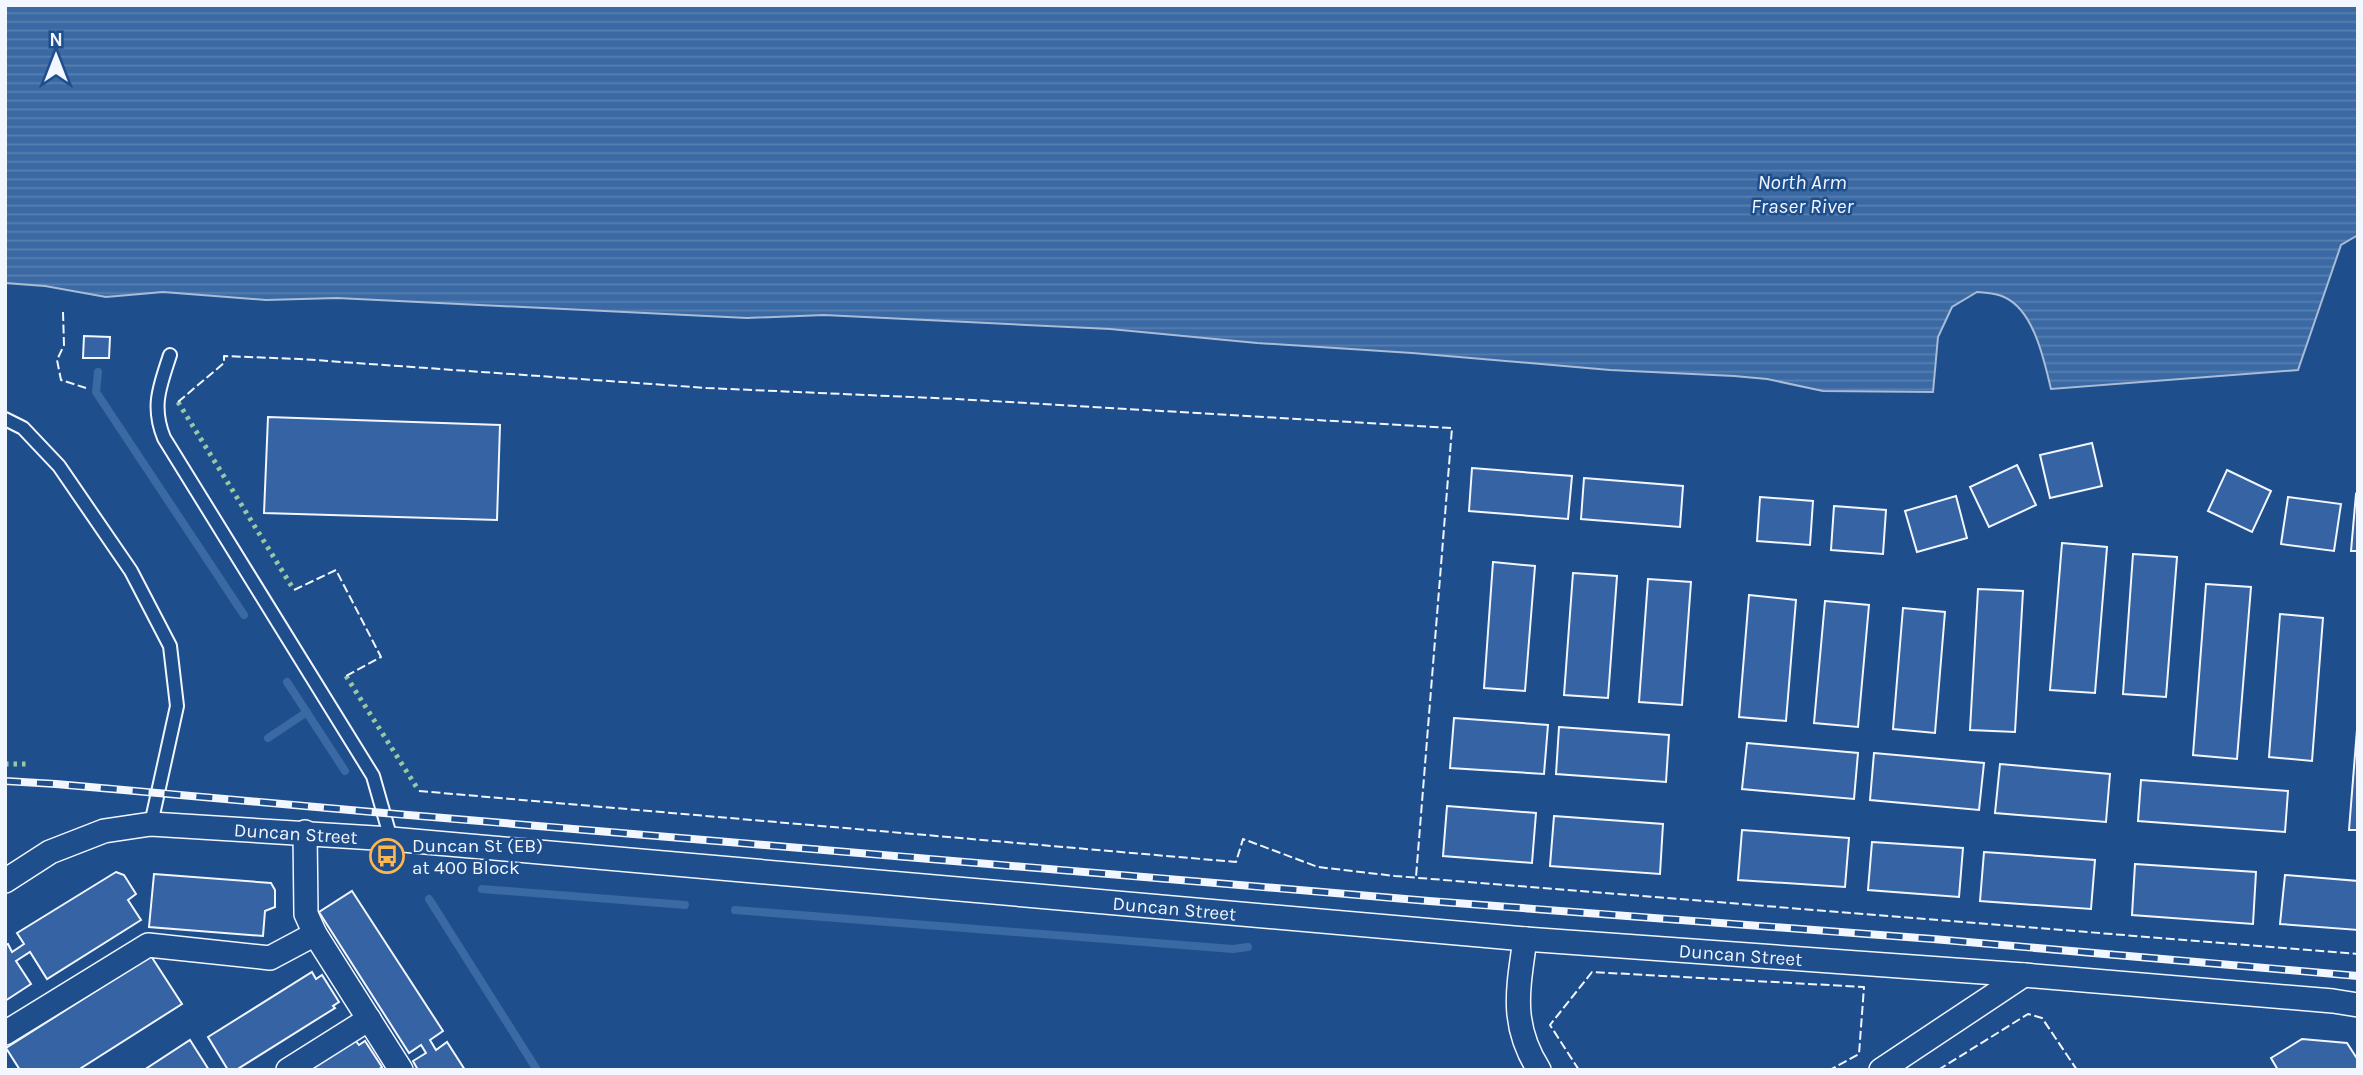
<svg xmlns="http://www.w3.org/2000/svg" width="2363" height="1075" font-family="Karla,sans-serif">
	<defs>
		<pattern id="water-rules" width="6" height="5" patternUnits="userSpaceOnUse" patternTransform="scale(1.75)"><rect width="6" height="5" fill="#3b69a3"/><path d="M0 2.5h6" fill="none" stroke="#587fb1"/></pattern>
	</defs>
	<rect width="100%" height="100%" fill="#1f4e8c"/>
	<path fill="url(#water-rules)" stroke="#a8bbd7" stroke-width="2" d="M5,5H2358V235L2341,245L2298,370L2051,389C2044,360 2034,310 2004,297C1996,293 1985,293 1977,292L1952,307L1938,337L1933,392L1823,391L1767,379L1734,376L1610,370L1412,353L1257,343L1110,329L824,315L747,318L337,298L266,300L163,292L106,297L45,286L5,283Z"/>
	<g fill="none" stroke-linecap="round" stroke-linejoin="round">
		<g stroke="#3b69a3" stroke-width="8">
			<polyline points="98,372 96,392 244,615"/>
			<polyline points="287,682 345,771"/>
			<polyline points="268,738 307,712"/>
			<polyline points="482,889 685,905"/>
			<polyline points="429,899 537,1070"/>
			<polyline points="735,910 1233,949 1248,947"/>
		</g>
	</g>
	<g fill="#3563a3" stroke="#f2f6ff" stroke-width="2">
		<polygon points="84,336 110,337 109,358 83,358"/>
		<polygon points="268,417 500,425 497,520 264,513"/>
		<polygon points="2092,443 2102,486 2050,498 2040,455"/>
		<polygon points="2017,465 2036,505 1989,527 1970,487"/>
		<polygon points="1472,468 1572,476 1568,519 1469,511"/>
		<polygon points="2227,470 2271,491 2252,532 2208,511"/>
		<polygon points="1584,478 1683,486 1680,527 1581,519"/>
		<polygon points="2356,494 2358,495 2358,551 2351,551"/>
		<polygon points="1956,496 1967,538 1917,552 1905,511"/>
		<polygon points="1760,497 1813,501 1810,545 1757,541"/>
		<polygon points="2288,497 2341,504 2334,551 2281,544"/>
		<polygon points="1834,506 1886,510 1883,554 1831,550"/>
		<polygon points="2062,543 2107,547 2095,693 2050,690"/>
		<polygon points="2133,554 2177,557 2166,697 2123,694"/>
		<polygon points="1493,562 1535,566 1525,691 1484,688"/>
		<polygon points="1573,573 1617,576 1608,698 1564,695"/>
		<polygon points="1648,579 1691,582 1682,705 1639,702"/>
		<polygon points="2206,584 2251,587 2237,759 2193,755"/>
		<polygon points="1978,589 2023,591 2015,732 1970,730"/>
		<polygon points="1749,595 1796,600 1786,721 1739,717"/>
		<polygon points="1825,601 1869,605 1858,727 1814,723"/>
		<polygon points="1903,608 1945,612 1935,733 1893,729"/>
		<polygon points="2280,614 2323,618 2312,761 2269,757"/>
		<polygon points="2358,717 2358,830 2349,830"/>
		<polygon points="1454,718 1548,725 1544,774 1450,768"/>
		<polygon points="1559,727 1669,735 1666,782 1556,774"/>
		<polygon points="1747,743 1858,753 1854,799 1742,789"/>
		<polygon points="1874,753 1984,763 1979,810 1870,800"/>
		<polygon points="2000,764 2110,774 2106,822 1995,813"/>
		<polygon points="2141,780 2288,791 2285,832 2138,821"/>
		<polygon points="1447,806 1536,813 1532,863 1443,856"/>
		<polygon points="1554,816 1663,824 1660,874 1550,866"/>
		<polygon points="1742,830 1849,838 1845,887 1738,880"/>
		<polygon points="1872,842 1963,848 1959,897 1868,890"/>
		<polygon points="1984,852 2095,860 2091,909 1980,901"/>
		<polygon points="2135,864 2256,872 2253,924 2132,915"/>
		<polygon points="116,872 124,875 136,894 128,900 141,920 47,979 30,952 16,961 31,984 5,1001 5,945 8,944 12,952 24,944 17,933"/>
		<polygon points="154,874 271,883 275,890 275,907 265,911 263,936 149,927"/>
		<polygon points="2285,875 2358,881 2358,930 2280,924"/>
		<polygon points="352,891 443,1031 430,1040 436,1050 447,1042 465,1070 418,1070 413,1061 426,1053 421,1045 409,1053 319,912"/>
		<polygon points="151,956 182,1004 78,1070 20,1070 6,1048"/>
		<polygon points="312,972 316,979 322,975 339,1002 333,1006 335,1008 236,1070 228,1070 208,1037"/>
		<polygon points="2302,1039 2347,1043 2356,1057 2358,1056 2358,1070 2278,1070 2271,1058"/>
		<polygon points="190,1040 209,1070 144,1070"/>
		<polygon points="355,1040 359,1045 365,1041 382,1067 378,1070 309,1070"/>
	</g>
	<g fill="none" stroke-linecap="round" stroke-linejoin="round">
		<g stroke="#f2f6ff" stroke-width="16">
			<g id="service">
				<path d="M170,355C160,386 151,406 164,438L373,776L391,839"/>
				<polyline points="5,419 23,428 59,466 131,571 170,646 177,706 151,824"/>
			</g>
		</g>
		<g stroke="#f2f6ff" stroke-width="26">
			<g id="minor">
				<polyline points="305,832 306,914 315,934 401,1070"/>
				<path id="s1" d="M5,881L50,852L104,831L151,824L391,839L1525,939L2024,975L2333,1001L2358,1005"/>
				<path d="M1525,939C1518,990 1510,1024 1539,1070"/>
				<polyline points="5,1033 148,945 270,958 315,934"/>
				<polyline points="288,1070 369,1019"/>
				<polyline points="1881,1070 2024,975"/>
			</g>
		</g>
		<use href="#service" stroke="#1f4e8c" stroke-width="12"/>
		<use href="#minor" stroke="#1f4e8c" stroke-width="23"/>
		<g stroke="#f2f6ff" stroke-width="8">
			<polyline id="rail" points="5,781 56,784 384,813 1429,901 1933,939 2358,976"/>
		</g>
		<use href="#rail" stroke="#1f4e8c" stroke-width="5" stroke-dasharray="16" stroke-linecap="butt"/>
		<g stroke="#97c8a6" stroke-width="5" stroke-dasharray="3.5 5" stroke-linecap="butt">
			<polyline points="178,402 294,590"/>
			<polyline points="346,676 419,791"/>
			<polyline points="5,764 30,764"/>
		</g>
		<g stroke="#f2f6ff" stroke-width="2" stroke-dasharray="9 3.5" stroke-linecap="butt">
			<polyline points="63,312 64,345 57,360 61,380 86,388"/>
			<polyline points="178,402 224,363 224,356 300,359 707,388 957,399 1452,428 1416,877"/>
			<polyline points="294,590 336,570 381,657 346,676"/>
			<polyline points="419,791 1236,862 1243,839 1318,867 1395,876 2358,954"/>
			<polyline points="1579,1070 1550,1025 1592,972 1864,987 1859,1054 1830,1070"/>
			<polyline points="1938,1070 2028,1014 2042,1018 2077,1070"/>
		</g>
	</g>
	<defs>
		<g id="bus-ring" transform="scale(1.75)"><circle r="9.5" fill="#1f4e8c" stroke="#ffb74d" stroke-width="1.5"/><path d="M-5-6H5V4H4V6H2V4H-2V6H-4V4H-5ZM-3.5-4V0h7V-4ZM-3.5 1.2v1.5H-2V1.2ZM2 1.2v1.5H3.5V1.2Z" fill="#ffb74d"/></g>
	</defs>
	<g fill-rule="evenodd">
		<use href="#bus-ring" x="387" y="856"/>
	</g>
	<g text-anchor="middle" stroke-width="5" stroke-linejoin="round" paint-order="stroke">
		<g font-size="19" fill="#f2f6ff" stroke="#1f4e8c">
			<text dy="7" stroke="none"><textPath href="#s1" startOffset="304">Duncan Street</textPath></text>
			<text dy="7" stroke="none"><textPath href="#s1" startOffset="1186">Duncan Street</textPath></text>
			<text dy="7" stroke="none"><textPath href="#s1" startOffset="1754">Duncan Street</textPath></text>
		</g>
		<g font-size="19" fill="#f2f6ff" stroke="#1f4e8c" text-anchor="start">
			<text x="412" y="852">Duncan St (EB)<tspan x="412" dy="22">at 400 Block</tspan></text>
		</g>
		<g font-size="21" font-style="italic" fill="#f2f6ff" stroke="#1f4e8c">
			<text x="1802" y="189">North Arm<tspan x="1802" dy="24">Fraser River</tspan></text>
		</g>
	</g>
	<rect width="2363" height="1075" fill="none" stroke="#f2f6ff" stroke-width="14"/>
	<g transform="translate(56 56)" stroke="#1f4e8c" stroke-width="5" paint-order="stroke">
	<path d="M0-5L12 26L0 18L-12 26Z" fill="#f2f6ff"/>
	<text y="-10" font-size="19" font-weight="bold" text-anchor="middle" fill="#f2f6ff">N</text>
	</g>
</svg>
